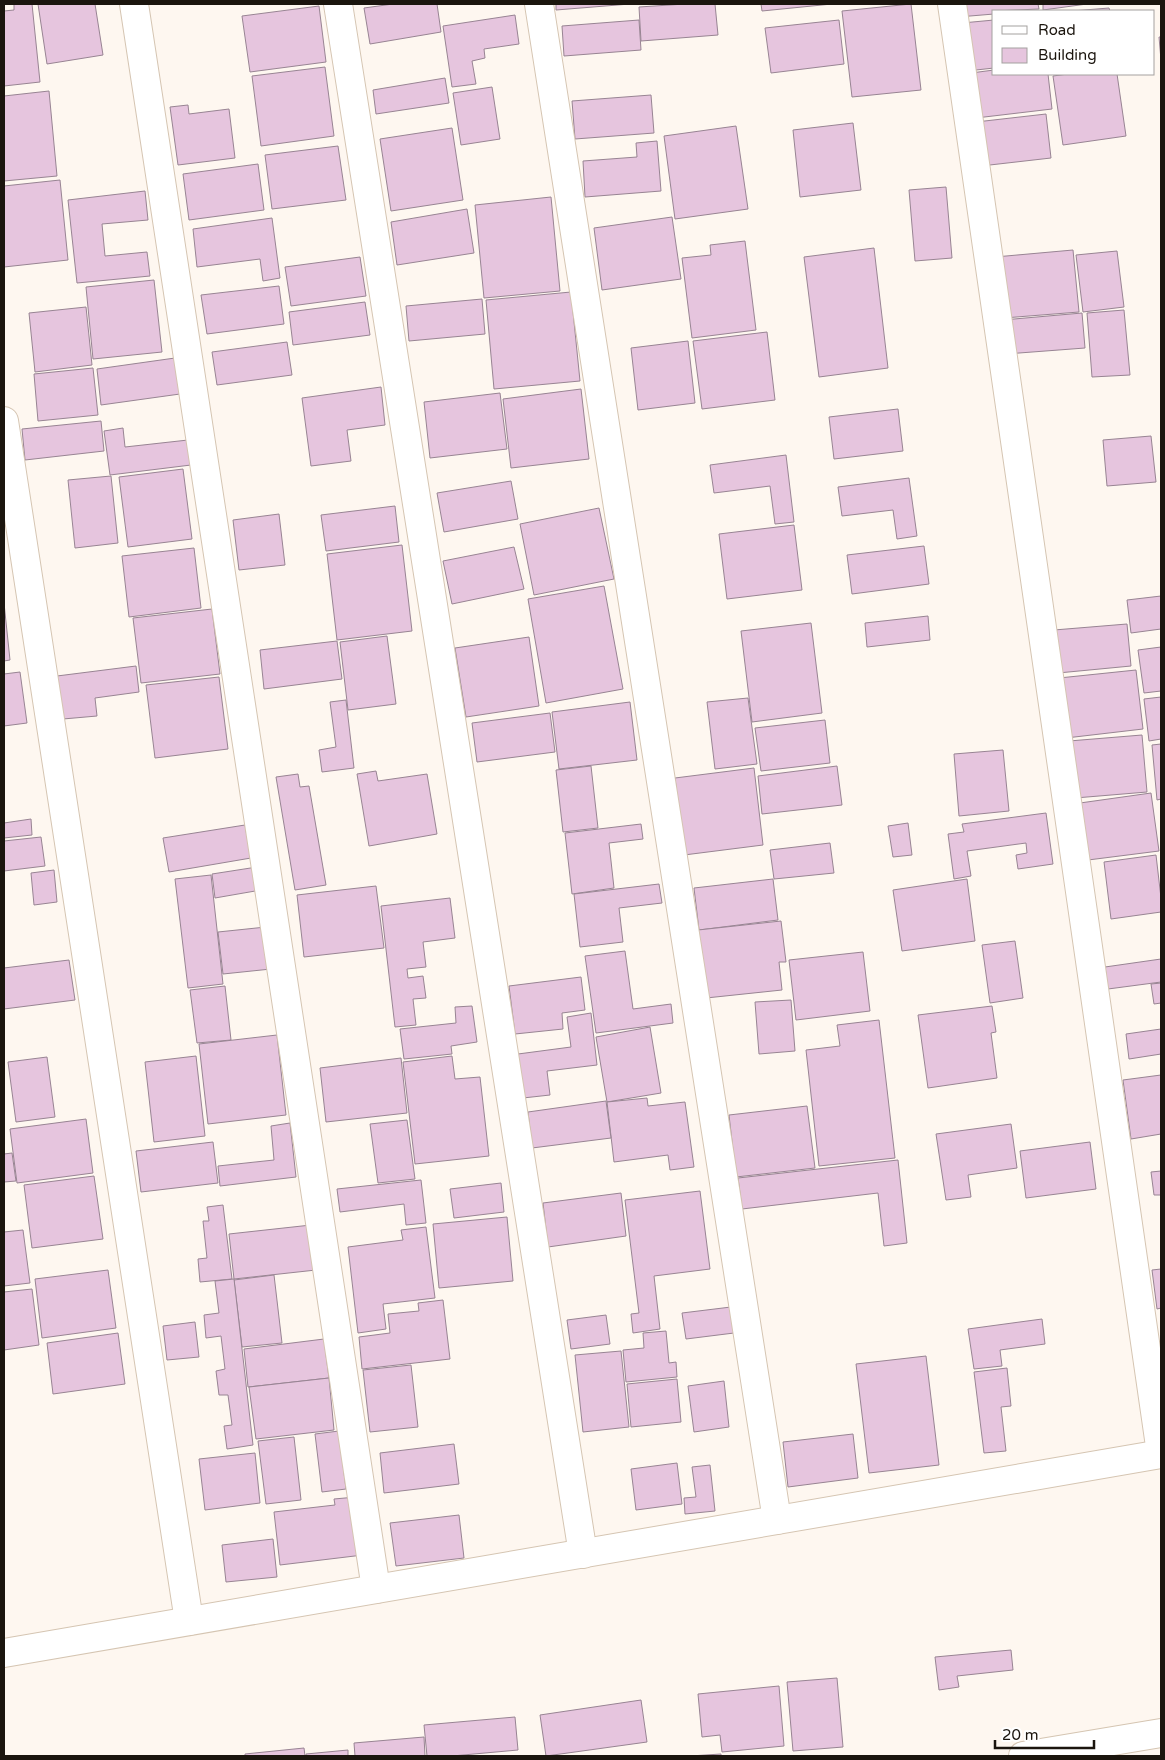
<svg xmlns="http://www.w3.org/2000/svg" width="1165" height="1760" font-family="'Varela Round',sans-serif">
	<rect width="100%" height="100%" fill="#fef7f0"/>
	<g fill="#e6c5de" stroke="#988493">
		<polygon points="14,4 32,4 40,82 4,86 4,11 14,10"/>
		<polygon points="38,4 95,4 103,55 47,64"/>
		<polygon points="393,4 437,4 441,32 370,44 364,8"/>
		<polygon points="556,4 630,4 556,10"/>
		<polygon points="685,4 715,4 718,35 641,41 639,7"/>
		<polygon points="761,4 832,4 762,11"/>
		<polygon points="911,4 921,90 852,97 842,11"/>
		<polygon points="957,4 1038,4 1039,9 994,11 994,14 958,17"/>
		<polygon points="1043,4 1087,4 1043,10"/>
		<polygon points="319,6 326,62 250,72 242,16"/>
		<polygon points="1109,8 1110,11 1072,11"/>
		<polygon points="515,15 519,44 484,49 485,58 472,61 476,84 452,87 443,26"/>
		<polygon points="639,20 641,50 564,56 562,26"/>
		<polygon points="839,20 844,64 771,73 765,28"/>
		<polygon points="994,20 994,68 967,71 962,23"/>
		<polygon points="1159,37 1161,37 1161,60"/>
		<polygon points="325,67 334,136 261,146 252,76"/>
		<polygon points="994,70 994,74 1048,74 1052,109 976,118 971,73"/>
		<polygon points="1068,74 1117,74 1126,136 1063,145 1053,76"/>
		<polygon points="445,78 449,103 376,114 373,90"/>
		<polygon points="492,87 500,139 461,145 453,93"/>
		<polygon points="49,91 57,176 4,181 4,96"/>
		<polygon points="651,95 654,133 575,139 572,101"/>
		<polygon points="188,105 189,114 229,109 235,158 178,165 170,107"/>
		<polygon points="1046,114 1051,158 981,166 976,122"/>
		<polygon points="853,123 861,190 800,197 793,130"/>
		<polygon points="736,126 748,209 675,219 664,136"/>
		<polygon points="452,128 463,200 391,211 380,139"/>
		<polygon points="657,141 661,191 585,197 583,161 637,157 636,143"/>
		<polygon points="338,146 346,200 272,209 265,155"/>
		<polygon points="258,164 264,210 189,220 183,174"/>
		<polygon points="60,180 68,260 4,267 4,186"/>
		<polygon points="946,187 952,258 915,261 909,190"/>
		<polygon points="145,191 148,220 102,224 105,256 147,252 150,276 77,283 68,200"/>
		<polygon points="551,197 560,291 484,298 475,205"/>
		<polygon points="467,209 474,253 397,265 391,222"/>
		<polygon points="672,217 681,279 602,290 594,228"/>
		<polygon points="272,218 280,278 263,281 260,259 197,267 193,229"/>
		<polygon points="745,241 756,330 692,338 682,258 711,255 710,245"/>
		<polygon points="874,248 888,368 819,377 804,257"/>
		<polygon points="1073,250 1079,312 1004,318 995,257"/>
		<polygon points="1117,251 1124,307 1083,312 1076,255"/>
		<polygon points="360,257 366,296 291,306 285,267"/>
		<polygon points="154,280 162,352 93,359 86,287"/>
		<polygon points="279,286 284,324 207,334 201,295"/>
		<polygon points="571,292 580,381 494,389 486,300"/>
		<polygon points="482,299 485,334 409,341 406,306"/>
		<polygon points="365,302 370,335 293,345 289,312"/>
		<polygon points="86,307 92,365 35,372 29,313"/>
		<polygon points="1124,310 1130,375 1092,377 1087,313"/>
		<polygon points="1082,313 1085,348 1006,354 1003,320"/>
		<polygon points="767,332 775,400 702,409 693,341"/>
		<polygon points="688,341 695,403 638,410 631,348"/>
		<polygon points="287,342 292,375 217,385 212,352"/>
		<polygon points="175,358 180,394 101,405 97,369"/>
		<polygon points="93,368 98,415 38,421 34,374"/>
		<polygon points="381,387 385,425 347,430 351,461 311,466 302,398"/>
		<polygon points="581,389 589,459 511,468 503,399"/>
		<polygon points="500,393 507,449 430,458 424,402"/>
		<polygon points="898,409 903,451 834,459 829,417"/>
		<polygon points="101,421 104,451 25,460 22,429"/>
		<polygon points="123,428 125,447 188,440 191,465 110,475 104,431"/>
		<polygon points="1151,436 1156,482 1107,486 1103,440"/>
		<polygon points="786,455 794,522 775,524 770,486 714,493 710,465"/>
		<polygon points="183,469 192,539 128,547 119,477"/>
		<polygon points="111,476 118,543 75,548 68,480"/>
		<polygon points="909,478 917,536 897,539 893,510 842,516 838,487"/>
		<polygon points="511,481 518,519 444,532 437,493"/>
		<polygon points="395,506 399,542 326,551 321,515"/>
		<polygon points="599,508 614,579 534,595 520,524"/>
		<polygon points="279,514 285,565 239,570 233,520"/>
		<polygon points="794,525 802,590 727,599 719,534"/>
		<polygon points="402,545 412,631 337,640 327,554"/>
		<polygon points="924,546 929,584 852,594 847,555"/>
		<polygon points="514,547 524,589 452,604 443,561"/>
		<polygon points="194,548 201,608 129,617 122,556"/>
		<polygon points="604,586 623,689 546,703 528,599"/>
		<polygon points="1161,596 1161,629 1131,633 1127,600"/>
		<polygon points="4,603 10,660 4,661"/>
		<polygon points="212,609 220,674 141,683 133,618"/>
		<polygon points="928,616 930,640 867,647 865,623"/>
		<polygon points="811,623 822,713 752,722 741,631"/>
		<polygon points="1127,624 1131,666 1058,673 1054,630"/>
		<polygon points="387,636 396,704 348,710 340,642"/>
		<polygon points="529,637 539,706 466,717 455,648"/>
		<polygon points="337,641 342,679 264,689 260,650"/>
		<polygon points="1161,647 1161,691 1144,693 1138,650"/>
		<polygon points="136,666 139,692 95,698 97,716 63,719 57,676"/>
		<polygon points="1136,670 1143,729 1066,738 1059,678"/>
		<polygon points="20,672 27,723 4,726 4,674"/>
		<polygon points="219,677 228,749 155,758 146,685"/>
		<polygon points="1161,697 1161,739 1149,741 1144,699"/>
		<polygon points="748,698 757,764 715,769 707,702"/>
		<polygon points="346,700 354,768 322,772 319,750 336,747 330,702"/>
		<polygon points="630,702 637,760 559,769 552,712"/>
		<polygon points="550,713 555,752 477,762 472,723"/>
		<polygon points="825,720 830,763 761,771 755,728"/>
		<polygon points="1142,735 1147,792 1075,798 1069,741"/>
		<polygon points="1161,744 1161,799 1157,800 1152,745"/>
		<polygon points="1003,750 1009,811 959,816 954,754"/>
		<polygon points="591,766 598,828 563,832 556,770"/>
		<polygon points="837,766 842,805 762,814 758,776"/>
		<polygon points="754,768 763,845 684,855 675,778"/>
		<polygon points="376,771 378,781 427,774 437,834 369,846 357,774"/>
		<polygon points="298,774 300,787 309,786 326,885 295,890 276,777"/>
		<polygon points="1151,793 1159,851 1088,860 1080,803"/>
		<polygon points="1046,813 1053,864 1018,869 1016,855 1027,853 1026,843 967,851 971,876 954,879 948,834 964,832 962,824"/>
		<polygon points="31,819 32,835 4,838 4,823"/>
		<polygon points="908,823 912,855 893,857 888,826"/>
		<polygon points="641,824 643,839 609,843 614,888 572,894 565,833"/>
		<polygon points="245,825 251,858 169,872 163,838"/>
		<polygon points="41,837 45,866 4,871 4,841"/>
		<polygon points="830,843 834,873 774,879 770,850"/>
		<polygon points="1156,855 1161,898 1161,912 1111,919 1104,862"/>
		<polygon points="257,867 261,890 215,898 212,874"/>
		<polygon points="54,870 57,902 34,905 31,873"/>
		<polygon points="211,875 223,984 188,988 175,879"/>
		<polygon points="773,879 778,920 699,930 694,888"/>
		<polygon points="967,879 975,941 902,951 893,890"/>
		<polygon points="659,884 662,903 619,908 623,942 580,947 574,894"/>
		<polygon points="376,886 384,948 304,957 297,895"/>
		<polygon points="450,898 455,938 423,942 426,967 407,969 408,978 423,976 426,998 413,999 416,1025 395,1027 381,906"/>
		<polygon points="781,921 786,962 779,962 782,990 706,998 698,930"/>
		<polygon points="266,927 271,969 223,974 218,932"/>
		<polygon points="1015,941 1023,998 990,1003 982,945"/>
		<polygon points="625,951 633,1009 671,1004 673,1023 596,1033 585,956"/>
		<polygon points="863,952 870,1011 796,1020 789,960"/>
		<polygon points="1161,959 1161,982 1108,989 1105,967"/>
		<polygon points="69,960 75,1000 4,1009 4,968"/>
		<polygon points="581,977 585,1010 562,1013 563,1029 515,1034 509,986"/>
		<polygon points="1161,983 1161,1003 1154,1004 1151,984"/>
		<polygon points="225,986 231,1040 197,1043 190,990"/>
		<polygon points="791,1000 795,1051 759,1054 755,1002"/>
		<polygon points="472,1006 477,1042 451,1046 452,1054 404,1059 400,1029 456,1023 455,1007"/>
		<polygon points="992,1006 996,1032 991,1033 997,1078 928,1088 918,1015"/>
		<polygon points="591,1013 597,1065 547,1071 550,1095 523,1098 518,1054 571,1047 567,1017"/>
		<polygon points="879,1020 895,1158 819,1166 806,1050 840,1046 837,1025"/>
		<polygon points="650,1027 661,1093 607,1102 596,1037"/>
		<polygon points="1161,1029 1161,1054 1129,1059 1126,1034"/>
		<polygon points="277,1035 286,1115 208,1124 199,1044"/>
		<polygon points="196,1056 205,1136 154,1142 145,1062"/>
		<polygon points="452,1056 455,1079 480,1077 489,1156 415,1164 403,1062"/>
		<polygon points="47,1057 55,1117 16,1122 8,1062"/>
		<polygon points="401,1058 407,1113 326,1122 320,1068"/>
		<polygon points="1161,1075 1161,1134 1131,1139 1123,1080"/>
		<polygon points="647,1098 648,1106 685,1102 694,1167 670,1170 668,1155 614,1162 607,1102"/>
		<polygon points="606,1101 611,1138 532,1148 528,1112"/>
		<polygon points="807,1106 815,1168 736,1177 729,1115"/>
		<polygon points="86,1119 93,1173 17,1183 10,1129"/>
		<polygon points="407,1120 415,1179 378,1183 370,1124"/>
		<polygon points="290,1123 296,1177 220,1186 218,1166 274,1160 271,1126"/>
		<polygon points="1011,1124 1017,1168 968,1175 971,1197 946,1200 936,1134"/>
		<polygon points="213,1142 218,1183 141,1192 136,1151"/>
		<polygon points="1090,1142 1096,1189 1026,1198 1020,1151"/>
		<polygon points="12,1153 16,1181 4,1182 4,1154"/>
		<polygon points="898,1160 907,1243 884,1246 878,1193 742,1209 738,1178"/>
		<polygon points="1161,1171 1161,1195 1154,1195 1151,1172"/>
		<polygon points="94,1176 103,1239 32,1248 24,1185"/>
		<polygon points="421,1180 426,1223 406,1225 404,1204 340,1212 337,1189"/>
		<polygon points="501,1183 504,1212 454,1218 450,1189"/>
		<polygon points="700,1191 710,1269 654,1276 660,1329 633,1333 631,1314 639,1313 625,1200"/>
		<polygon points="621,1193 626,1236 548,1247 543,1203"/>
		<polygon points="223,1205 232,1279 200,1282 198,1259 207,1258 203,1221 209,1221 207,1207"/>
		<polygon points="507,1217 513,1281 439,1288 433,1224"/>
		<polygon points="311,1225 316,1270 234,1279 229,1234"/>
		<polygon points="426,1227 435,1298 383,1304 386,1329 358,1333 348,1247 403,1240 401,1230"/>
		<polygon points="23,1230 30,1283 4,1286 4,1232"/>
		<polygon points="1161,1269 1161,1308 1157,1309 1152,1270"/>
		<polygon points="108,1270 116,1328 42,1338 35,1279"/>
		<polygon points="274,1275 282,1343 242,1347 234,1280"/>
		<polygon points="234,1279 253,1445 227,1449 224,1426 232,1425 228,1395 219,1395 216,1371 225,1369 221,1336 206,1338 204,1315 219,1313 215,1281"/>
		<polygon points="32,1289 39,1345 4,1350 4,1292"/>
		<polygon points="443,1300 450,1359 362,1369 359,1337 390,1333 388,1314 419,1311 418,1303"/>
		<polygon points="731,1307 734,1333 686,1339 682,1313"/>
		<polygon points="606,1315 610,1344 571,1349 567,1320"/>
		<polygon points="1042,1319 1045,1344 1000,1350 1002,1366 974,1369 968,1329"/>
		<polygon points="195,1322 199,1357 167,1360 163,1326"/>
		<polygon points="666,1331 669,1363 676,1362 677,1377 626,1382 623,1350 644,1348 643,1333"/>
		<polygon points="118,1333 125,1384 53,1394 47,1343"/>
		<polygon points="324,1339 329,1378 248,1387 244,1349"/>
		<polygon points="621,1351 629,1427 583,1432 575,1355"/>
		<polygon points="926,1356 939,1465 869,1473 856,1364"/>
		<polygon points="411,1365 418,1427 370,1432 363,1370"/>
		<polygon points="1007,1368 1011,1406 1001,1407 1006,1451 984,1453 974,1372"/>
		<polygon points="329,1378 334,1430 256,1439 249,1387"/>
		<polygon points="677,1379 681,1422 631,1427 627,1384"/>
		<polygon points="724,1381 729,1427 694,1432 688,1386"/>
		<polygon points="339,1431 346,1489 322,1492 315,1434"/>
		<polygon points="853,1434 858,1478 788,1487 783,1442"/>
		<polygon points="294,1437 301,1500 266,1504 258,1441"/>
		<polygon points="454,1444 459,1484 384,1493 380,1453"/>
		<polygon points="255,1453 260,1503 205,1510 199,1459"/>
		<polygon points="677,1463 682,1504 636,1510 631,1469"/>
		<polygon points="710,1465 715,1511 685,1514 684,1498 696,1497 692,1467"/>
		<polygon points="356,1497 363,1555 280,1565 274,1512 335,1505 334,1499"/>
		<polygon points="459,1515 464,1558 396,1566 390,1523"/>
		<polygon points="273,1539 277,1577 226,1582 222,1545"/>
		<polygon points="1011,1650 1013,1670 957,1676 959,1687 939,1690 935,1657"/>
		<polygon points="837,1678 843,1747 793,1751 787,1682"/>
		<polygon points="779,1686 784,1746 722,1752 720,1735 702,1737 698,1694"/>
		<polygon points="641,1700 647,1742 546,1756 540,1715"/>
		<polygon points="515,1717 518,1750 452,1756 427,1756 424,1725"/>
		<polygon points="424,1737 425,1756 355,1756 354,1743"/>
		<polygon points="304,1748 305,1756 245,1756 245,1754"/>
		<polygon points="348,1750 348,1756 306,1756 306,1754"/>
		<polygon points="721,1754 721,1756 690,1756"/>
	</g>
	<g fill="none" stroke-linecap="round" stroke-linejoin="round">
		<g stroke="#d5c5b2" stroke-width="30">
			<g id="minor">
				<polyline points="134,4 376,1589"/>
				<polyline points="338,4 583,1554"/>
				<polyline points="539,4 777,1520"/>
				<polyline points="952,4 1161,1453"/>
				<polyline points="4,421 189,1621"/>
				<polyline points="4,1653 1161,1454"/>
				<polyline points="1023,1756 1161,1733"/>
			</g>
		</g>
		<use href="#minor" stroke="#fff" stroke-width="28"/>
	</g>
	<rect width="1165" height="1760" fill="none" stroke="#1b150e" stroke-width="10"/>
	<rect x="992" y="10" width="162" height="65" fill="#ffffff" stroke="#a4a19f"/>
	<rect x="1002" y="26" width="25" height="8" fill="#ffffff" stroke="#a4a19f"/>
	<text x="1038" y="35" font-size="15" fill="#1b150e">Road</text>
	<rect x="1002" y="48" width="25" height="15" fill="#e6c5de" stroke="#a4a19f"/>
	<text x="1038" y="60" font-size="15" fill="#1b150e">Building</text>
	<path d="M995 1740v8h99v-8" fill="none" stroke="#1b150e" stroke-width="2.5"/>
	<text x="1002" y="1740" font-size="15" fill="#1b150e" stroke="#ffffff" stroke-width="4" paint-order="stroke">20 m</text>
</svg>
